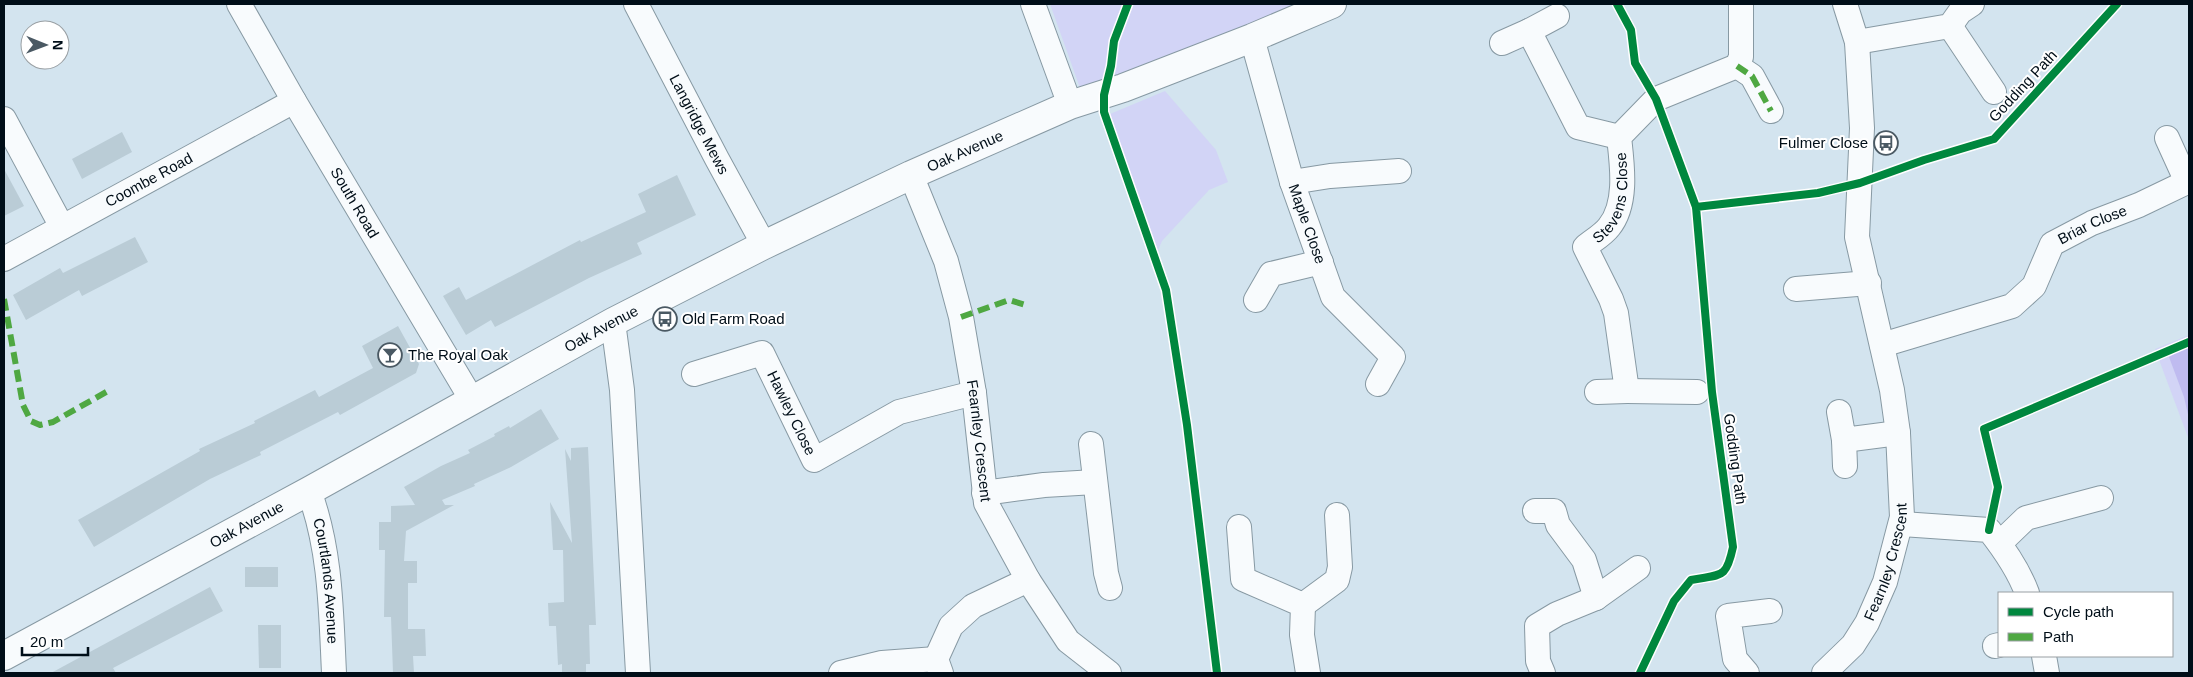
<svg xmlns="http://www.w3.org/2000/svg" width="2193" height="677" font-family="Helvetica,sans-serif">
	<rect width="100%" height="100%" fill="#d3e4ef"/>
	<g fill="#d2d4f6">
		<polygon points="1050,4 1314,4 1080,88"/>
		<polygon points="1165,91 1216,150 1228,182 1209,190 1162,241 1155,257 1110,114"/>
		<polygon points="2189,335 2189,440 2155,349"/>
	</g>
	<polygon fill="#bfbbf0" points="2189,344 2189,419 2184,397 2169,357"/>
	<g fill="#baccd6">
		<polygon points="122,132 132,152 82,179 72,159"/>
		<polygon points="4,169 24,206 4,216"/>
		<polygon points="677,175 696,215 637,243 642,254 589,278 495,327 491,320 466,335 443,296 459,287 466,300 580,240 581,242 646,212 638,194"/>
		<polygon points="135,237 148,262 82,296 79,290 26,320 13,295 60,268 63,273"/>
		<polygon points="398,326 419,364 416,373 340,415 338,412 260,452 261,455 210,479 94,547 78,520 200,451 199,449 255,423 254,421 315,390 319,397 373,368 362,346"/>
		<polygon points="541,409 559,439 511,467 474,484 475,486 442,500 445,505 454,505 406,531 404,561 417,561 417,583 408,583 408,629 425,629 426,656 413,656 414,673 393,673 391,617 384,617 385,550 379,550 379,522 391,522 391,506 415,505 404,487 441,466 470,453 468,450 495,436 494,434 509,426 510,428"/>
		<polygon points="588,447 596,625 589,625 590,664 586,664 586,672 562,672 562,664 558,665 556,626 549,626 548,603 564,602 563,550 553,550 550,502 572,543 565,449 571,461 571,448"/>
		<rect x="245" y="567" width="33" height="20"/>
		<polygon points="210,587 223,611 113,668 116,673 51,673"/>
		<polygon points="258,625 281,625 281,668 259,668"/>
	</g>
	<g fill="none" stroke-linecap="round" stroke-linejoin="round">
		<g stroke="#8799a3" stroke-width="26">
			<g id="minor">
				<path id="s1" d="M239,4L294,101L472,400"/>
				<path id="s2" d="M636,4L717,159L764,245"/>
				<polyline points="1033,4 1070,105"/>
				<polyline points="1557,16 1529,31 1578,127 1619,137"/>
				<polyline points="1950,26 1994,92"/>
				<path id="s3" d="M1252,38L1292,182L1333,297L1393,357L1378,384"/>
				<polyline points="1857,42 1950,26 1960,12 1972,4"/>
				<polyline points="1502,43 1529,31"/>
				<polyline points="1737,66 1752,76 1771,111"/>
				<polyline points="4,119 62,227"/>
				<polyline points="2167,138 2187,182"/>
				<path id="s4" d="M911,175L946,261L961,317L974,393L986,503L1028,580L1068,641L1109,673"/>
				<polyline points="1292,182 1330,176 1399,171"/>
				<path id="s5" d="M4,259L294,101"/>
				<polyline points="1796,289 1869,283"/>
				<polyline points="1256,300 1271,274 1321,262"/>
				<polyline points="613,322 622,390 638,673"/>
				<path id="s6" d="M1882,345L2012,306L2034,286L2052,244L2092,223L2139,205L2189,181"/>
				<path id="s7" d="M694,374L762,353L814,460L899,412L974,393"/>
				<polyline points="1627,391 1697,392"/>
				<path id="s8" d="M1597,392L1627,391L1616,313L1611,299L1585,247C1592,241 1603,235 1609,227C1628,204 1622,164 1619,137L1656,99L1737,66L1741,57V4"/>
				<polyline points="1839,412 1844,440 1898,433"/>
				<polyline points="1844,440 1845,466"/>
				<polyline points="1091,444 1106,573 1110,588"/>
				<path id="s9" d="M309,491C331,550 331,612 334,673"/>
				<polyline points="984,493 1044,485 1095,482"/>
				<polyline points="1535,511 1554,511 1558,525 1584,560 1596,598"/>
				<path d="M1902,524L1989,530C2004,549 2019,571 2027,593"/>
				<polyline points="1239,527 1243,579 1303,605 1302,635 1308,673"/>
				<polyline points="2000,543 2026,518 2101,498"/>
				<polyline points="1303,605 1337,580 1340,567 1337,515"/>
				<polyline points="1995,646 1999,645"/>
				<polyline points="2044,656 2047,673"/>
				<polyline points="841,673 882,663 936,659"/>
				<polyline points="941,673 936,659 951,626 973,606 1028,580"/>
				<polyline points="1543,673 1538,661 1537,626 1557,614 1596,598 1638,568"/>
				<polyline points="1747,673 1735,659 1728,616 1770,611"/>
				<path id="s10" d="M1824,673L1853,645L1867,623L1885,582L1902,517L1898,433L1892,390L1857,237L1862,128L1857,42L1845,4"/>
			</g>
		</g>
		<g stroke="#8799a3" stroke-width="30">
			<g id="tertiary">
				<path id="s11" d="M4,656L309,491L613,322L764,245L911,175L1070,105L1123,88L1252,38L1332,4"/>
			</g>
		</g>
		<use href="#minor" stroke="#f8fbfd" stroke-width="24"/>
		<use href="#tertiary" stroke="#f8fbfd" stroke-width="28"/>
		<g stroke="#4fa842" stroke-width="6" stroke-dasharray="12 6" stroke-linecap="butt">
			<polyline points="1737,66 1752,76 1771,111"/>
			<polyline points="4,299 23,405 31,421 40,425 53,422 108,391"/>
			<polyline points="961,317 1009,300 1026,305"/>
		</g>
		<g stroke="#fff" stroke-width="11">
			<g id="cycleway">
				<polyline points="1128,4 1114,41 1111,66 1104,95 1104,112 1166,290 1187,425 1217,673"/>
				<polyline points="1617,4 1631,30 1635,63 1656,99 1696,207"/>
				<polyline points="1989,530 1998,487 1984,429 2189,342"/>
				<path d="M1640,673L1674,601L1691,580C1721,574 1726,580 1733,547L1712,392L1696,207L1818,193L1860,183L1924,160L1994,139L2117,4"/>
			</g>
		</g>
		<use href="#cycleway" stroke="#00873e" stroke-width="8"/>
	</g>
	<defs>
		<g id="bus-ring" transform="scale(1.25)"><circle r="9.5" fill="#fff" stroke="#4a5963" stroke-width="1.5"/><path d="M-5-6H5V4H4V6H2V4H-2V6H-4V4H-5ZM-3.5-4V0h7V-4ZM-3.5 1.2v1.5H-2V1.2ZM2 1.2v1.5H3.5V1.2Z" fill="#4a5963"/></g>
		<g id="bar-ring" transform="scale(1.25)"><circle r="9.5" fill="#fff" stroke="#4a5963" stroke-width="1.5"/><path d="M-6-5H6L.8 .8V4.5H3.5V6h-7V4.5H-.8V.8Z" fill="#4a5963"/></g>
	</defs>
	<g fill-rule="evenodd">
		<use href="#bus-ring" x="1886" y="143"/>
		<use href="#bus-ring" x="665" y="319"/>
		<use href="#bar-ring" x="390" y="355"/>
	</g>
	<g text-anchor="middle" stroke-width="4" stroke-linejoin="round" paint-order="stroke">
		<g font-size="15" fill="#000e18" stroke="#fff">
			<text transform="translate(2023 86) rotate(-47)" y="5">Godding Path</text>
			<text dy="5" stroke="none"><textPath href="#s2" startOffset="136">Langridge Mews</textPath></text>
			<text dy="5" stroke="none"><textPath href="#s11" startOffset="1086">Oak Avenue</textPath></text>
			<text dy="5" stroke="none"><textPath href="#s5" startOffset="165">Coombe Road</textPath></text>
			<text dy="5" stroke="none"><textPath href="#s8" startOffset="242">Stevens Close</textPath></text>
			<text dy="5" stroke="none"><textPath href="#s1" startOffset="230">South Road</textPath></text>
			<text dy="5" stroke="none"><textPath href="#s3" startOffset="194">Maple Close</textPath></text>
			<text dy="5" stroke="none"><textPath href="#s6" startOffset="256">Briar Close</textPath></text>
			<text dy="5" stroke="none"><textPath href="#s11" startOffset="681">Oak Avenue</textPath></text>
			<text dy="5" stroke="none"><textPath href="#s7" startOffset="138">Hawley Close</textPath></text>
			<text dy="5" stroke="none"><textPath href="#s4" startOffset="276">Fearnley Crescent</textPath></text>
			<text transform="translate(1735 459) rotate(82)" y="5">Godding Path</text>
			<text dy="5" stroke="none"><textPath href="#s11" startOffset="276">Oak Avenue</textPath></text>
			<text dy="5" stroke="none"><textPath href="#s10" startOffset="131">Fearnley Crescent</textPath></text>
			<text dy="5" stroke="none"><textPath href="#s9" startOffset="92">Courtlands Avenue</textPath></text>
		</g>
		<g font-size="15" fill="#000e18" stroke="#fff" text-anchor="start">
			<text x="1868" y="148" text-anchor="end">Fulmer Close</text>
			<text x="682" y="324">Old Farm Road</text>
			<text x="408" y="360">The Royal Oak</text>
		</g>
	</g>
	<rect width="2193" height="677" fill="none" stroke="#000e18" stroke-width="10"/>
	<rect x="1998" y="592" width="175" height="65" fill="#ffffff" stroke="#999fa3"/>
	<rect x="2008" y="608" width="25" height="8" fill="#00873e" stroke="#999fa3"/>
	<text x="2043" y="617" font-size="15" fill="#000e18">Cycle path</text>
	<rect x="2008" y="633" width="25" height="8" fill="#4fa842" stroke="#999fa3"/>
	<text x="2043" y="642" font-size="15" fill="#000e18">Path</text>
	<g transform="translate(45 45) rotate(91)"><circle r="24" fill="#ffffff" stroke="#999fa3"/>
	<path d="M0-4L9 19L0 12L-9 19Z" fill="#4a5963"/>
	<text y="-8" font-size="14" font-weight="bold" text-anchor="middle" fill="#000e18">N</text>
	</g>
	<path d="M22 647v8h66v-8" fill="none" stroke="#000e18" stroke-width="2.5"/>
	<text x="30" y="647" font-size="15" fill="#000e18" stroke="#ffffff" stroke-width="4" paint-order="stroke">20 m</text>
</svg>
